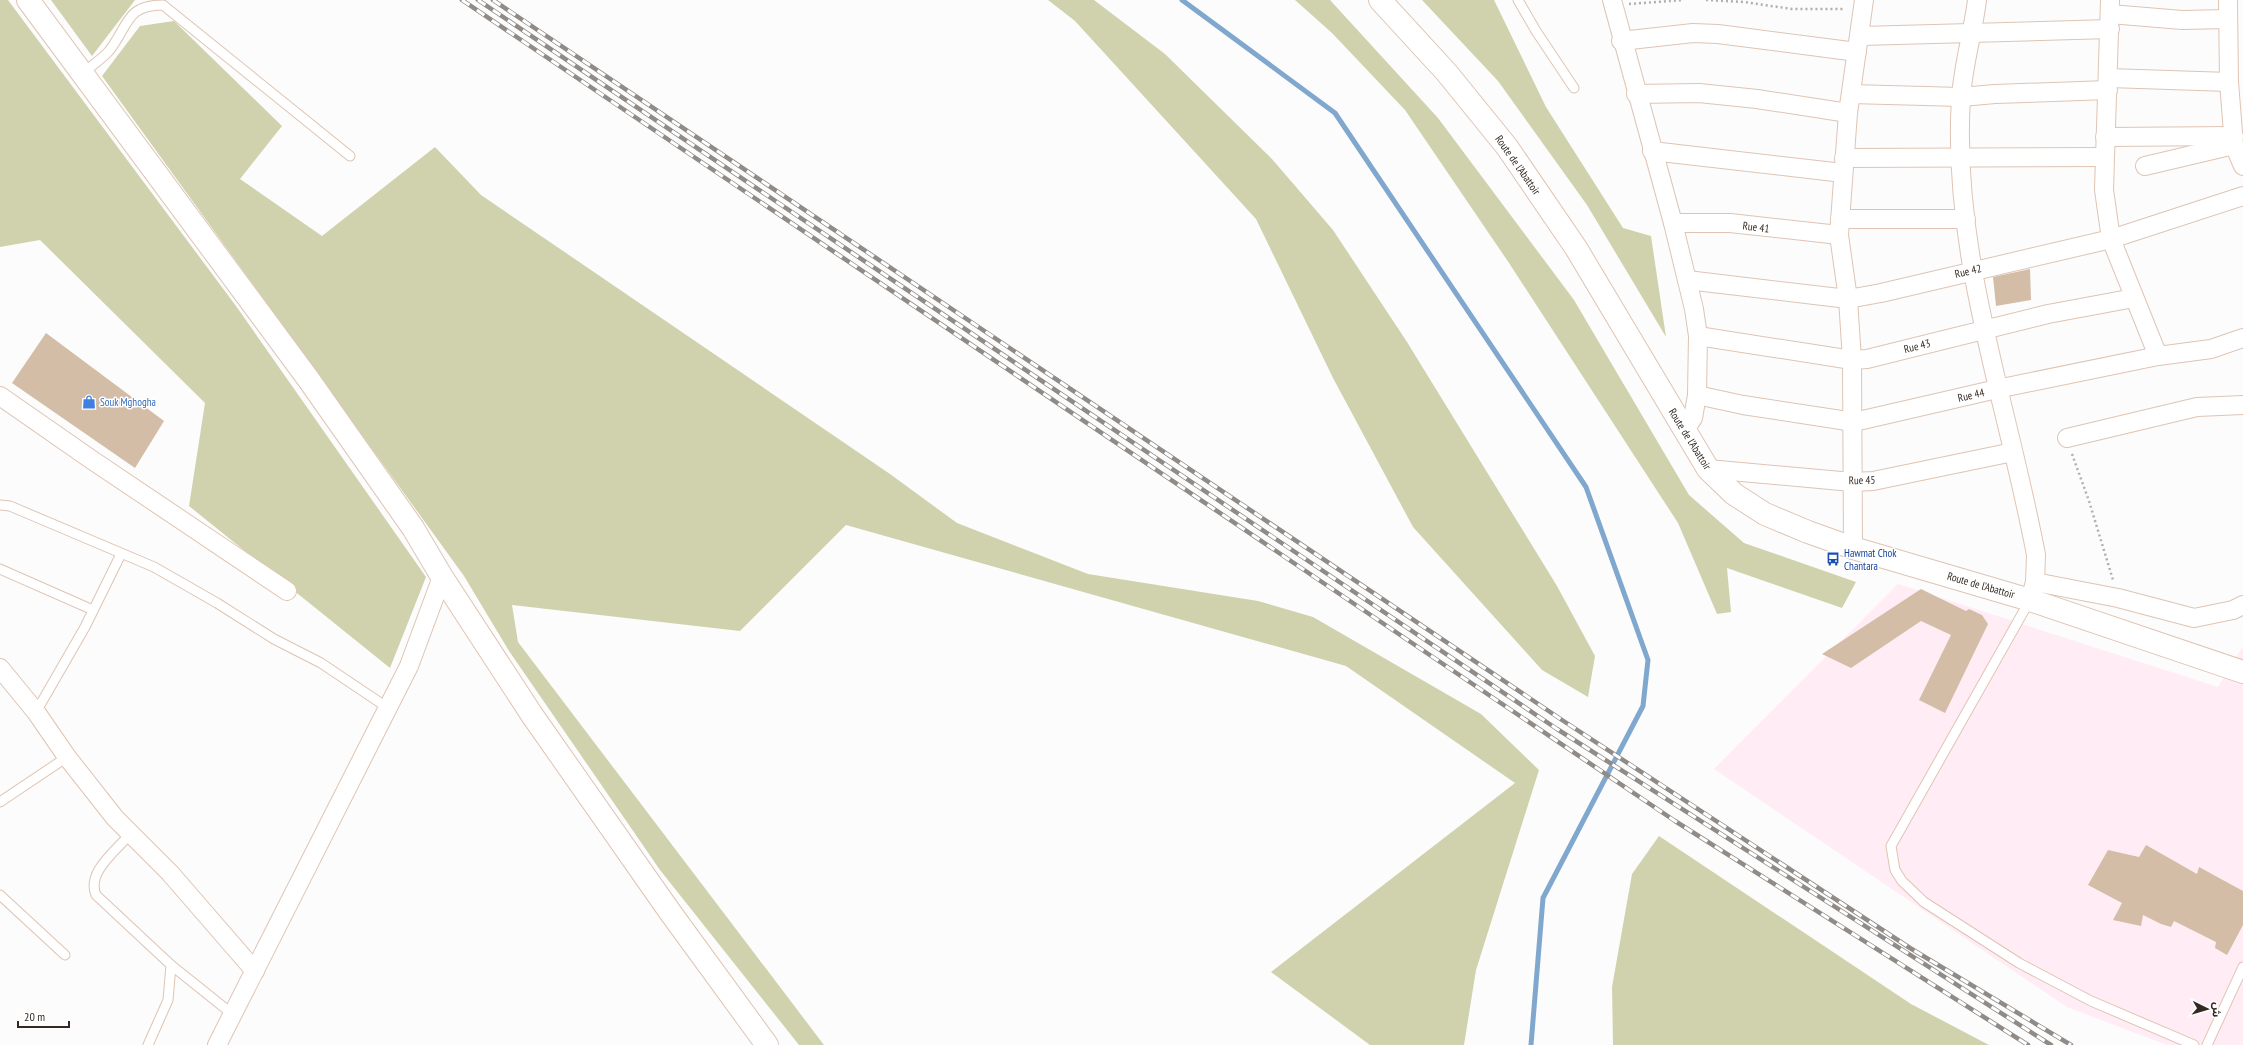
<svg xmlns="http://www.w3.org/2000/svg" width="2243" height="1045" font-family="'PT Sans Narrow','Noto Sans Arabic',sans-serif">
	<rect width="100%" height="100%" fill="#fcfcfc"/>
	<polygon fill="#ffecf5" points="1898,584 2218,687 2243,646 2243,1045 2167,1045 2067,1007 1714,769"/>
	<g fill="#d0d2ae">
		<polygon points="0,0 8,0 236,306 426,577 390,668 189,506 205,403 40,240 0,247"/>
		<polygon points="51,0 135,0 92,56"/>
		<polygon points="1048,0 1094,0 1165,54 1272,159 1333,230 1407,342 1557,586 1595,656 1588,697 1542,670 1413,527 1333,378 1256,219 1075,21"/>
		<polygon points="1295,0 1330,0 1438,118 1574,300 1689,495 1744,543 1856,582 1842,608 1727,568 1731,612 1717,614 1678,523 1509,263 1405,110 1332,33"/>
		<polygon points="1422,0 1494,0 1546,107 1623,228 1651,236 1666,337 1587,205 1498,81"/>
		<polygon points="174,21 282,126 240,179 322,236 435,147 481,195 890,474 957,523 1088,574 1258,601 1313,617 1481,714 1539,770 1476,970 1464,1045 1370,1045 1271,972 1515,783 1346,666 846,525 740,631 512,605 518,642 824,1045 799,1045 660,870 509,651 464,576 102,76 140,26"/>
		<polygon points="1659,836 1911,1004 1989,1045 1613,1045 1612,987 1632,874"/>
	</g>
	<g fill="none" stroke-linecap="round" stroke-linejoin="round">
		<polyline stroke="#80a7cd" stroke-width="5" points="1182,0 1335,113 1586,487 1648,660 1643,706 1543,898 1531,1045"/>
	</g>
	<g fill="#d3bda7">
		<polygon points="2030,269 2031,300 1996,306 1993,277"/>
		<polygon points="46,333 164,421 135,468 12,383"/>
		<polygon points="1921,589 1966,611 1969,609 1982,615 1988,624 1945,713 1919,700 1951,635 1921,621 1851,668 1822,654"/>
		<polygon points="2146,845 2197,874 2199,867 2243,891 2243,925 2227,955 2215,948 2216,942 2174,921 2171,927 2161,924 2143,915 2141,926 2113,920 2122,903 2088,885 2108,850 2139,857"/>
	</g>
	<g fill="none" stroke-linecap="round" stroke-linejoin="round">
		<g stroke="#dfc4b3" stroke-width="11">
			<g id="lane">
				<polyline points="1518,0 1536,31 1574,88"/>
				<path d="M83,73C91,66 102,59 109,51C129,26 125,5 163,5L350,156"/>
				<polyline points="0,505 10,506 154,567 217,603 274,639 321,663 388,708"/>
				<polyline points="0,569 93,610"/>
				<polyline points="2030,600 1891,846 1895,870 1902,881 1924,902 2019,963 2091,1001 2194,1045"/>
				<polyline points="36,712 85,627 121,554"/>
				<polyline points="0,802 67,757"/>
				<path d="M131,833C117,850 86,872 96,895L171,965L231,1013"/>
				<polyline points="0,895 65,955"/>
				<polyline points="148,1045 168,1000 171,965"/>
				<polyline points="2207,1045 2243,967"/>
			</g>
		</g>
		<g stroke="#dfc4b3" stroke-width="20">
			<g id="street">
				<polyline points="1612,0 1673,223 1694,309 1698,336 1697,395 1693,418 1684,431"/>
				<path d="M1977,0C1973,33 1963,65 1961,98C1951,254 2008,404 2036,555L2035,582L2030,600"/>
				<polyline points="2110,0 2104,190 2111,239 2158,356"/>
				<polyline points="2228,0 2229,82 2234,145 2243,166"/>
				<polyline points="2110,14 2182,20 2228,19"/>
				<polyline points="1861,36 2110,29"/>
				<polyline points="1621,41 1693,33 1718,34 1857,52"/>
				<polyline points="2109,78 2229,82"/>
				<polyline points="1636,94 1699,93 1757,99 1848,113"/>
				<polyline points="1851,94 1961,97 1995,94 2108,90"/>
				<polyline points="2105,137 2234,136"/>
				<polyline points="1652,151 1843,173"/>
				<polyline points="1844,158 2104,157"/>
				<polyline points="2145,166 2234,145"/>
				<polyline points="1840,219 1966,219"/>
				<polyline points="1673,223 1730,223 1839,235"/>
				<polyline points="1687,280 1848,299 1881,293 2111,239 2243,196"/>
				<polyline points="1698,336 1852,360 1867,359 2048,314 2134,298"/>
				<polyline points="1697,395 1743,405 1854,422 1997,389 2158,356 2211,349 2243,338"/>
				<polyline points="0,396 92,460 287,591"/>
				<polyline points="2067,438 2197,407 2243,405"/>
				<polyline points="1708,469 1852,482 1873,481 2013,452"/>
				<polyline points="1853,548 1852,360 1848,299 1839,235 1848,113 1864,0"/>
				<polyline points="2035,582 2118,598 2194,618 2233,610 2243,605"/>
				<polyline points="0,668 36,712 67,757 115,818 170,873 255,971"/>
				<polyline points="217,1045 409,666 442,577"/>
			</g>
		</g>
		<g stroke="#dfc4b3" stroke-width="24">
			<polyline id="secondary" points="28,0 309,380 413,528 442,577 532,715 670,912 767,1045"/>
		</g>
		<g stroke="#dfc4b3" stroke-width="24">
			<polyline id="primary" points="1380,0 1447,73 1507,147 1576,248 1708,469 1734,494 1765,514 1808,532 1853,548 2030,600 2243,672"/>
		</g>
		<g stroke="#b2aeac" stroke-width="2.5" stroke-dasharray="2 3" stroke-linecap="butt">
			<polyline points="1706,0 1744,2 1792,9 1845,9"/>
			<polyline points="1629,4 1683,0"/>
			<polyline points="2072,454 2089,501 2113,580"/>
		</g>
		<use href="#lane" stroke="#fff" stroke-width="9"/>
		<use href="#street" stroke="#fff" stroke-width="18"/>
		<use href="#secondary" stroke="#fff" stroke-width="22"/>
		<use href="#primary" stroke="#fff" stroke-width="22"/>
		<g stroke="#908b87" stroke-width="4.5">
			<g id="rail">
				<polyline points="462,0 1675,821 2028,1045"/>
				<polyline points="478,0 1557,729 2051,1045"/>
				<polyline points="493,0 1562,720 1910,948 2071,1045"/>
			</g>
		</g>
		<use href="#rail" stroke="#fff" stroke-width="3" stroke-dasharray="9" stroke-linecap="butt"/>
	</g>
	<defs>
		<g id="shop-bare" transform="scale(1.08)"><path d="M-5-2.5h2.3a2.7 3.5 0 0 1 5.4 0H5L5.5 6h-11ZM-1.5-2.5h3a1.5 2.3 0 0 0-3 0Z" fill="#3f7fe0" stroke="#fff" stroke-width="2.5" paint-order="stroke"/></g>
		<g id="bus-bare" transform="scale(1.08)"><path d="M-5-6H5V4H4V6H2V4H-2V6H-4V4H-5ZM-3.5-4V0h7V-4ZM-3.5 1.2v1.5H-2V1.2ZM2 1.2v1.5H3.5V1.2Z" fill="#1a4fb4" stroke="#fff" stroke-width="2.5" paint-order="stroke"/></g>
	</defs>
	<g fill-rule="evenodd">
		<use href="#shop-bare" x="89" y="402"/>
		<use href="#bus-bare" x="1833" y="559"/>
	</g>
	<g text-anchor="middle" stroke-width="3" stroke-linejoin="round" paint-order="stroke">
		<g font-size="11" fill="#332922" stroke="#fff">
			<text transform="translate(1518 165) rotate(55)" y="4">Route de l’Abattoir</text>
			<text transform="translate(1756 227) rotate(7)" y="4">Rue 41</text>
			<text transform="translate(1968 271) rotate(-13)" y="4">Rue 42</text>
			<text transform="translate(1917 346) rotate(-14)" y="4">Rue 43</text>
			<text transform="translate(1971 395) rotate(-13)" y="4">Rue 44</text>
			<text transform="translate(1690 439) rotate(58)" y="4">Route de l’Abattoir</text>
			<text transform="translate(1862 480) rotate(-1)" y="4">Rue 45</text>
			<text transform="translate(1981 585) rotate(16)" y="4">Route de l’Abattoir</text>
		</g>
		<g font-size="11" fill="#366cbe" stroke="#fff" text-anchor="start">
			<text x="100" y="406">Souk Mghogha</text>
		</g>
		<g font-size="11" fill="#164399" stroke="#fff" text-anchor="start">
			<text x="1844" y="557">Hawmat Chok<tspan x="1844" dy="13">Chantara</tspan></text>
		</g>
	</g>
	<g transform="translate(2207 1009) rotate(95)" stroke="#ffffff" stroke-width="3" paint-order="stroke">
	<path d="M0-3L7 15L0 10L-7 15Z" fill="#332922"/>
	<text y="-6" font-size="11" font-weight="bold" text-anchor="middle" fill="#332922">ش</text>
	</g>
	<path d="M18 1021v6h51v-6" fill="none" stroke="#332922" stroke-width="2"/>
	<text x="24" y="1021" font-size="12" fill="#332922" stroke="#ffffff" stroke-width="3" paint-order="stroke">20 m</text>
</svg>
